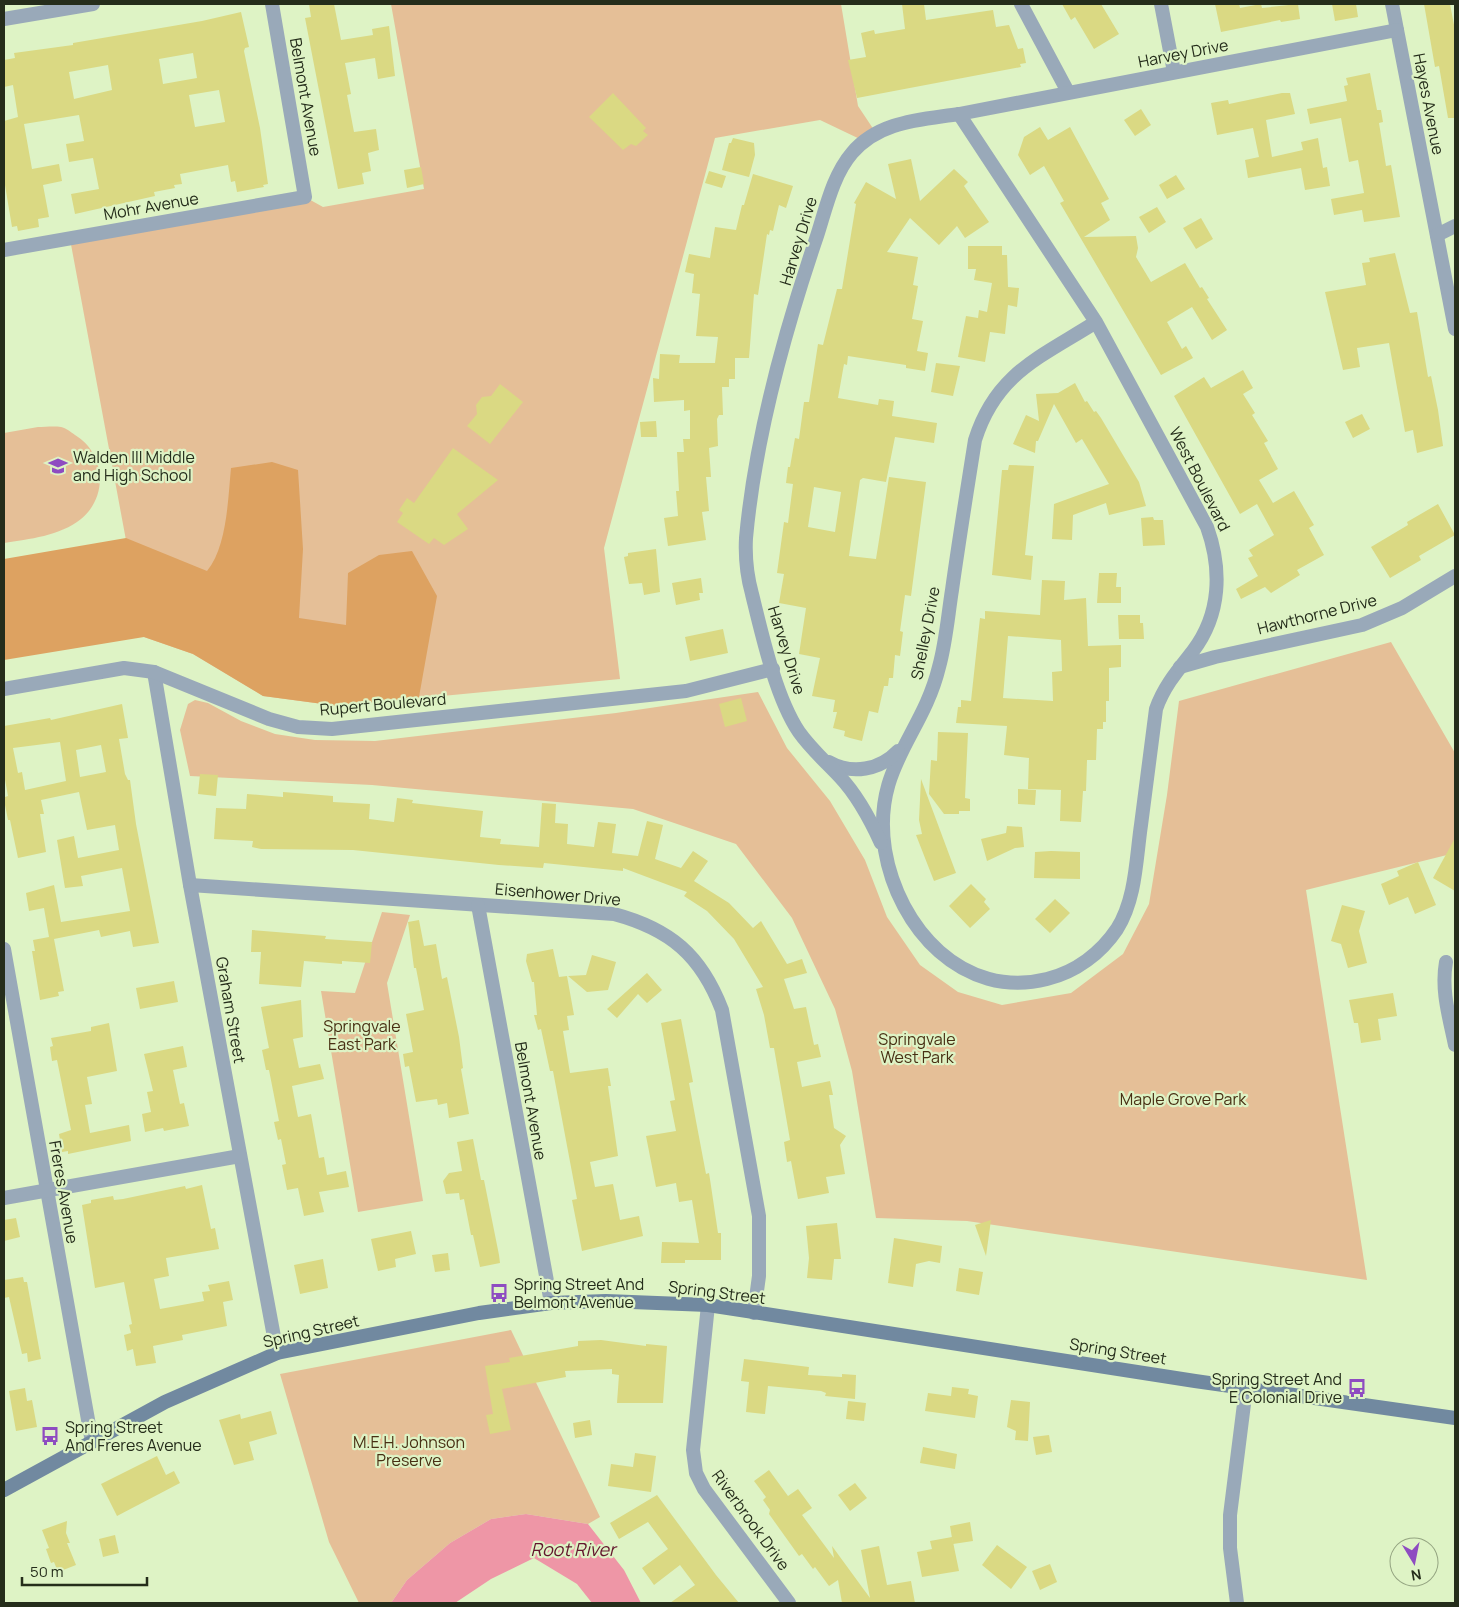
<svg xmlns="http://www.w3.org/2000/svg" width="1459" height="1607" font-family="Manrope,sans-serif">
	<rect width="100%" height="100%" fill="#def3c5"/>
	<g fill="#e5bf97">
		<polygon points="391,4 841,4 858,106 876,133 864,141 820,120 715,138 604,548 620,679 338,706 263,696 193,654 144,637 70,239 305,197 323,207 424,189"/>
		<path d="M38,427C45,427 54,426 61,427C66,428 71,432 75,435C105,453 109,496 81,519C60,536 29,539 4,543V433Z"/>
		<polygon points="1391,642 1455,753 1455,853 1306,890 1367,1280 967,1221 876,1218 852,1071 835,1009 792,918 736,844 633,809 372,785 190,776 180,730 188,704 195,700 208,703 241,721 275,734 315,740 375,741 616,713 758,692 787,748 830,801 865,860 887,917 920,965 958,992 1002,1005 1071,993 1123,954 1149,904 1167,795 1179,701"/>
		<polygon points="382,912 410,915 387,983 423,1201 358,1212 321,991 355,993"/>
		<polygon points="511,1330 600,1517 588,1524 526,1514 491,1519 450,1543 407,1580 391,1603 359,1603 329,1542 280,1374"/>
	</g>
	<path fill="#dda261" d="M272,462L298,470L303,549L299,618L346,625L348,573L379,555L412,551L437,596L419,697L338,706L263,696L193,654L144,637L4,660V559L126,538L207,571C227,547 228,499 231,468Z"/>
	<polygon fill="#ee96a6" points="526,1514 588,1524 624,1570 641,1603 592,1603 577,1584 534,1558 491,1579 455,1603 391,1603 407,1580 450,1543 491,1519"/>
	<g fill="#dad983" fill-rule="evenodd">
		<polygon points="309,4 334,4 341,40 373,35 372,29 389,26 395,76 378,79 375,58 345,63 351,94 347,95 354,132 376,129 379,150 368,153 371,171 362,173 364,184 338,189 305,18 311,17"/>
		<polygon points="902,4 924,4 926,20 993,10 996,27 1009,25 1018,49 1023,48 1026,63 1020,64 1021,67 857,98 848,60 866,57 861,33 874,30 875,34 905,29"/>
		<polygon points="1062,4 1101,4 1119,34 1094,49 1075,17 1071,20"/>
		<polygon points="1215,4 1239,4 1240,8 1261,4 1262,8 1298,4 1300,19 1281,22 1280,20 1221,32"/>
		<polygon points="1332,4 1356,4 1358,17 1335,21"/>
		<polygon points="1424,4 1450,4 1455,30 1455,118 1448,118 1439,66 1435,67"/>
		<path d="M241,12L249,47L245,48L244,51L260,128L268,184L263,185L264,187L237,192L235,181L231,182L228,165L180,174L182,184L174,185L175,188L154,192L155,196L75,214L71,194L99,189L93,158L69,162L66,144L84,141L79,115L24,124L32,169L59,164L62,181L43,185L49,217L38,219L39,227L18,231L17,226L12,227L4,179V121L18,117L13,85L4,87V60L15,58L14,53L73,45V43L202,21ZM193,53L197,78L163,84L159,59ZM108,65L112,90L74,99L69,72ZM219,90L225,122L195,127L189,95Z"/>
		<polygon points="1370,73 1377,110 1381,110 1383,122 1379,123 1386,166 1391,165 1400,217 1364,222 1362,210 1334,215 1331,199 1364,193 1358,160 1349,162 1341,118 1310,124 1307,109 1347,101 1344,86 1348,85 1346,78"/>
		<polygon points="613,93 646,128 643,131 648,135 636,146 631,144 623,150 589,117"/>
		<polygon points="1282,93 1290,93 1295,114 1266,120 1272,157 1303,150 1301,142 1318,138 1323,168 1327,167 1330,186 1305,190 1301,168 1248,178 1245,160 1259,157 1253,128 1217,135 1211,103 1228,100 1229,104"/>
		<polygon points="1141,109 1151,125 1135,136 1124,120"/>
		<polygon points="1040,127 1048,140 1070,127 1109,199 1101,203 1110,220 1084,237 1136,236 1138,248 1136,257 1151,282 1185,263 1200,288 1202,287 1209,298 1207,299 1227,330 1212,340 1192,307 1167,322 1182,349 1186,346 1193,358 1161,375 1060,203 1064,201 1044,166 1030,175 1018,155 1024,137"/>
		<polygon points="733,138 754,143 755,155 749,177 722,170 729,143 731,143"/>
		<path d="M911,159L920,201L954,169L968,182L964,186L989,222L965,238L957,226L939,245L910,218L887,252L918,257L913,285L918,286L912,319L923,321L917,351L928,353L925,371L906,368V365L848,356L847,365L844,364L838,398L878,405L879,399L894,401L892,416L937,423L934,443L895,437L886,482L863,478L860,480L849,556L876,559L889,477L926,482L911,596L905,595L900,631L903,632L900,656L895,655L893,678H889L888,686H884L878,713L869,711L862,741L850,738L844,736L845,731L833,728L837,712H833L835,700L812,696L820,658L799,654L806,608L779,603L784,574L777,573L784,522L788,523L793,484L786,483L788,467H790L795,438L799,439L804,402H809L818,344L823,345L837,289H842L856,204L854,203L866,182L896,199L888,164ZM814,487L841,492L835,532L808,527Z"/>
		<polygon points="421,167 424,184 407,188 404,170"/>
		<polygon points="709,171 726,176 722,188 705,183"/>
		<polygon points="753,174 793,186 786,208 779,205 773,231 770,230 769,235 767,234 758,295 754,294 749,358 735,358 735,379 729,379 729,387 722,387 723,415 719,415 717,419 718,446 709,448 711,477 706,477 709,511 702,512 706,540 668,546 664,518 678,516 676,491 679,491 677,452 684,452 683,439 690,439 690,410 684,411 684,400 654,402 653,378 659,379 660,354 680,355 679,363 715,363 718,337 696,336 700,294 692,293 694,274 685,272 689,254 710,258 715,227 736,230 742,205 744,205"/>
		<polygon points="1176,175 1185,189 1167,199 1159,185"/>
		<polygon points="1157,207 1166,222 1149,233 1139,217"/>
		<polygon points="1201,218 1213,239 1196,249 1183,228"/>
		<polygon points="968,246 1002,246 1002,255 1007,255 1008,287 1019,288 1017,307 1008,305 1005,334 990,332 985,362 958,357 966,316 978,318 979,310 987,312 992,283 974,280 976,269 968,269"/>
		<polygon points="1395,253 1410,313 1417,312 1428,377 1431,376 1438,410 1443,446 1417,453 1413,430 1405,432 1389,343 1357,348 1360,367 1343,370 1325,292 1366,285 1362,263 1370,262 1369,258"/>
		<polygon points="936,363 960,366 953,396 931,392"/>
		<polygon points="1243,370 1253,388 1243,394 1255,413 1252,415 1268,441 1264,443 1278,469 1259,480 1273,503 1294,491 1314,525 1309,528 1324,555 1297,570 1300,575 1271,593 1265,587 1241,599 1236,589 1258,576 1248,558 1253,556 1249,550 1274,535 1257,504 1240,514 1174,396 1204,377 1211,388"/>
		<polygon points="1075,383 1085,402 1087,401 1094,412 1096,411 1101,418 1139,482 1146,506 1109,515 1106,503 1073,515 1072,540 1052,539 1054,504 1109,484 1082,439 1076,443 1054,404 1038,441 1036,441 1035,453 1013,444 1026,415 1039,421 1036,394 1058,393"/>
		<polygon points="500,384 523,402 490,444 467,426 477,414 476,405 482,397 491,396"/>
		<polygon points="1362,414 1370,429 1353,438 1345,422"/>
		<polygon points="656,421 657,437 641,437 640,422"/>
		<polygon points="453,448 498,480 457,514 468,529 444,545 434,538 429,544 397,522 403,513 399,510 407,498 414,503"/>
		<polygon points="1009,465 1034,466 1025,555 1033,556 1031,580 992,575 1002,470 1008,470"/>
		<polygon points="1438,504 1455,535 1419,556 1421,560 1390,578 1371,547 1408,525 1407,522"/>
		<polygon points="1153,517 1154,520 1163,520 1165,545 1143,546 1141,518"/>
		<polygon points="656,549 660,592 644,595 642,583 629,584 624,557 628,556 628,553"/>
		<polygon points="1099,573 1117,573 1116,587 1121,587 1121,603 1097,603"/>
		<polygon points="701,578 703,593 699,593 700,600 676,605 672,583"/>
		<path d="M1042,580L1065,581L1064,600L1086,598L1088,646L1121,645V667L1109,668V701H1106V722H1103V729H1097L1096,760H1087L1086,791H1083L1081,822L1060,821L1061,790L1028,789L1029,758L1004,755L1007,726L956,723L958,707H961V700L971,701L980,618L985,619V611L1040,615ZM1008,636L1061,640L1062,671L1052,672L1053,701L1003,698Z"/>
		<polygon points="1118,615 1140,615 1140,623 1143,623 1144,639 1119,639"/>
		<polygon points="723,629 728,653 690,661 685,637"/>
		<polygon points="741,698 747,721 725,727 719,704"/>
		<path d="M122,704L128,738L119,739L125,774L128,780H130L136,824L159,943L133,947L130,931L101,937L99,930L54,939L64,991L58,992L59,996L40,1000L32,951H35L33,940L49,937L44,908L29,911L26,893L54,885L61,922L130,911L122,868L81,876L83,886L65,888L57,840L74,836L78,858L119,850L115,825L87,830L79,792L41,800L44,814H40L46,852L18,858L10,820H8L5,805V797L8,796L4,774V726L50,718L51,720ZM60,742L66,781L25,790L22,772L18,773L13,748ZM101,745L106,772L80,777L76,750Z"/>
		<polygon points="938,732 968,733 965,798 970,799 970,811 959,811 959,814 944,814 929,794 931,760 937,761"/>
		<polygon points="200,774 218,775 216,796 198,794"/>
		<polygon points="921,779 956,873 934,881 916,835 922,834 919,820"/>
		<polygon points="1018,789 1036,790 1035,805 1018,804"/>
		<polygon points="283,792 333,796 333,802 370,804 369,819 394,822 397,798 413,800 412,803 483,811 480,837 501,839 500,844 539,847 542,803 556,804 555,823 568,824 567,844 594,847 598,822 616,824 612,853 638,856 647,821 663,825 655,859 681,868 693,851 708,861 694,881 729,903 753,928 761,921 787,964 802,959 807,973 784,979 794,1009 806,1007 814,1045 818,1044 821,1057 797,1062 802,1087 830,1081 833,1095 829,1095 834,1128 846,1136 840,1145 845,1174 826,1177 829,1193 798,1199 791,1161 787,1162 784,1142 790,1140 774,1048 770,1048 764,1015 756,989 763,987 734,939 707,911 684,896 687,892 623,868 623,871 544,863 543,868 499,865 353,850 261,849 252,847 253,841 214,839 216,808 246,809 247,794 283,797"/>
		<polygon points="1007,826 1022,827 1024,847 1015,848 987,861 981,839 1006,833"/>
		<polygon points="1455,838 1455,891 1433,878"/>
		<polygon points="1051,851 1080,852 1080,879 1034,878 1035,852"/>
		<polygon points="1418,862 1436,905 1415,914 1408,897 1389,905 1381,884 1399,876 1397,871"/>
		<polygon points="971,884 986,899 984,902 990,909 970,928 949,906"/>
		<polygon points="1055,899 1070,913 1050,933 1035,919"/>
		<polygon points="1342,905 1365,911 1359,931 1367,963 1348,968 1341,944 1331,941"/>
		<polygon points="419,920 424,946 436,944 442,979 447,977 459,1037 463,1068 461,1069 469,1114 449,1118 447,1103 438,1105 437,1099 416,1102 409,1066 405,1067 403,1054 413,1052 406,1014 424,1010 416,968 414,968 408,922"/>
		<polygon points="252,930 326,936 325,939 372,942 370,963 342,961 342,964 304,961 301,987 259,984 261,952 251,952"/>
		<polygon points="553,949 559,977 567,976 574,1015 567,1016 569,1030 563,1031 570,1073 608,1068 611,1086 608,1086 618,1156 590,1162 595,1187 613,1184 620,1220 639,1216 643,1236 582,1251 572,1200 577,1199 553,1071 550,1071 541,1029 538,1030 534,1015 537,1015 534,982 532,982 526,961 527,954"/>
		<polygon points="592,955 616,962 608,990 587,992 568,976 586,975"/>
		<polygon points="647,973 662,990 647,1003 638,994 617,1018 607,1009"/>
		<polygon points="174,981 178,1002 140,1009 136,988"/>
		<polygon points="1393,993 1397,1016 1378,1019 1381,1040 1361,1043 1358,1023 1354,1023 1349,1000"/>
		<polygon points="301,1000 303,1037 293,1039 299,1068 320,1064 324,1079 292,1086 298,1117 311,1114 319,1158 324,1157 327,1175 346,1171 349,1187 319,1192 324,1212 304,1216 298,1188 287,1190 282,1165 286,1164 281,1139 278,1140 274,1122 279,1121 269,1070 266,1070 262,1050 269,1048 261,1007"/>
		<polygon points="681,1019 693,1082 689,1083 696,1121 706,1174 709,1173 711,1186 718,1233 721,1233 721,1260 685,1260 685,1263 661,1263 662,1242 699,1243 692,1200 679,1202 676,1183 656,1187 646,1136 676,1131 670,1101 675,1100 661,1023"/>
		<polygon points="109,1023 117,1071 87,1077 92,1104 85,1105 90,1133 129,1125 131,1141 68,1154 68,1151 62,1152 59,1134 71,1130 57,1060 52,1061 50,1047 53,1046 51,1038 91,1031 91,1027"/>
		<polygon points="183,1046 187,1067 173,1070 180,1104 184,1103 189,1126 164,1131 163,1128 145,1132 142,1114 151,1112 147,1092 153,1091 144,1054"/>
		<polygon points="473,1139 481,1180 484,1180 499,1255 500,1263 480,1267 473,1235 471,1235 464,1199 460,1200 459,1193 446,1194 443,1181 449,1173 462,1171 457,1142"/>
		<polygon points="202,1185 211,1229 215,1228 219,1249 166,1258 169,1276 154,1279 160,1309 204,1301 202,1292 210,1291 208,1285 229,1281 233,1300 223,1302 227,1326 182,1335 183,1340 153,1346 156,1363 136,1366 133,1349 127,1351 124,1335 131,1333 129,1325 132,1324 124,1282 95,1288 82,1205 91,1203 91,1200 113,1196 114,1200 123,1199 185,1186 186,1189"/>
		<polygon points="16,1218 20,1237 4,1241 4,1220"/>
		<polygon points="991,1220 986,1256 975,1225"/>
		<polygon points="837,1223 841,1259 834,1259 832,1280 807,1278 809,1258 806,1226"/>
		<polygon points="411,1231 416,1254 395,1259 396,1267 378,1271 371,1239"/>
		<polygon points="894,1238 942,1246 940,1263 929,1261 916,1264 913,1287 888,1283"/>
		<polygon points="448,1253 450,1270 435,1272 432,1255"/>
		<polygon points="323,1259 328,1288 300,1294 294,1265"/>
		<polygon points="959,1268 983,1272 979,1295 956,1291"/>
		<polygon points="23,1277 24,1282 27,1282 41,1359 28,1362 27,1353 22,1354 9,1297 4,1298 4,1280"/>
		<polygon points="601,1340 646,1346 646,1344 667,1346 663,1403 617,1403 619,1375 612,1374 612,1369 565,1371 566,1377 502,1389 511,1430 490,1434 486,1415 493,1414 485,1366 510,1362 509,1358 578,1346 578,1341"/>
		<polygon points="744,1359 809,1367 808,1375 842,1377 842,1374 856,1375 855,1399 825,1396 826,1393 821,1391 768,1386 765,1414 746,1412 749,1382 741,1381"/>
		<polygon points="952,1387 969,1389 968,1394 978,1396 975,1418 925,1411 928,1393 951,1396"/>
		<polygon points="25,1388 27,1401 32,1400 37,1427 16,1431 9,1391"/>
		<polygon points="1011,1400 1030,1402 1028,1441 1015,1440 1016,1431 1007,1427"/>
		<polygon points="848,1401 866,1403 864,1421 846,1419"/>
		<polygon points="271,1411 277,1434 249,1442 254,1460 234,1465 219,1420 240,1414 241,1419"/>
		<polygon points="590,1420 592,1435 575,1438 573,1423"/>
		<polygon points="1049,1435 1052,1452 1036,1455 1033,1437"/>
		<polygon points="923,1447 957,1454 955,1469 920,1463"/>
		<polygon points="635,1453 656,1456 651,1492 608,1486 611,1464 633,1467"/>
		<polygon points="157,1456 166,1475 174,1471 180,1483 117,1516 101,1484"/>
		<polygon points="769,1470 788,1496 798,1489 812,1508 802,1515 834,1558 832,1546 870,1598 861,1550 879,1546 887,1585 911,1581 915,1603 842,1603 838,1580 829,1586 815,1567 813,1569 802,1554 799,1556 769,1514 770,1510 763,1500 766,1497 754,1481"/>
		<polygon points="855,1483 867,1498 850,1511 838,1495"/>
		<polygon points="657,1495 716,1575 739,1603 670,1603 695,1585 680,1565 654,1585 642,1568 668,1549 648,1522 619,1539 610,1523"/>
		<polygon points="67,1521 66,1533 70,1543 67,1543 76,1565 58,1572 54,1562 51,1563 46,1549 49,1548 42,1530"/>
		<polygon points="970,1522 973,1541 953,1544 950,1526"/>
		<polygon points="115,1535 119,1553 103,1557 99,1539"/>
		<polygon points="952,1537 959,1571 922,1577 917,1552 932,1549 930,1541"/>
		<polygon points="997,1545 1027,1567 1011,1589 982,1565"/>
		<polygon points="1050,1564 1057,1582 1040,1590 1032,1571"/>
	</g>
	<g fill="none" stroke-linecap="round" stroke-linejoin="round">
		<g stroke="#99a9b9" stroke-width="14">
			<polyline points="1021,4 1068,92"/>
			<polyline points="1161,4 1174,72"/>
			<polyline points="1392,4 1455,329"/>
			<polyline points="4,19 93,4"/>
			<path d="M959,114L1096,322L1207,527C1222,569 1221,614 1193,651C1178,670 1164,686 1156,709C1151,747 1146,786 1141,825C1136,859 1136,899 1117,929C1101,953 1076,972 1047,979C963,1000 898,928 885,850C872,767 922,737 939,667C946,642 948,615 952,590C959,540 967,490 975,440C996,373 1041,357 1096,322"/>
			<polyline points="1437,235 1455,226"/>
			<polyline points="4,250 305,197 272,4"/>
			<polyline points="1180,667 1215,657 1362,625 1402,608 1455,576"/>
			<polyline points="154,672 190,885 277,1353"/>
			<polyline points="4,689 124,668 154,672 269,719 298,727 332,729 686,691 773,669"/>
			<path d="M829,762C852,775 880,770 898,751"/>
			<path d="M881,843C870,819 858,796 840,777C826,762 811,749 799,732C776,698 762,635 752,594C747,576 745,557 746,538C755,439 785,330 817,236C826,208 833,175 852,153C879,121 920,120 959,114L1397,30"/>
			<path d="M190,885L614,914C670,929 701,955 722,1010L759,1216V1276L754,1313"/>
			<polyline points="478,905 551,1303"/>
			<polyline points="4,949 92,1442"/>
			<path d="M1446,962C1441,990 1449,1016 1455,1045"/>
			<polyline points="4,1198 240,1156"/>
			<polyline points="708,1305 693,1450 696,1473 704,1489 789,1603"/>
			<polyline points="1237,1603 1230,1548 1230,1515 1246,1388"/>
		</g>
		<polyline stroke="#7189a0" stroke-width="14" points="4,1490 165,1402 277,1353 479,1313 551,1303 606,1301 708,1305 1195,1381 1455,1418"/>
	</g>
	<defs>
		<g id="school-bare" transform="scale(1.5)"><path d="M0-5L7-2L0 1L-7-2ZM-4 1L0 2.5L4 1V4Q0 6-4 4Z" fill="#8e4cc1" stroke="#def3c5" stroke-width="2.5" paint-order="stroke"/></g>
		<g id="bus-bare" transform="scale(1.5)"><path d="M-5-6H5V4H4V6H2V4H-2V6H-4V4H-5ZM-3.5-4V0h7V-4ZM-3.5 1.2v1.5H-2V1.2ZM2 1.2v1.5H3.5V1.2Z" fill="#8e4cc1" stroke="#def3c5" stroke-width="2.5" paint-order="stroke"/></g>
	</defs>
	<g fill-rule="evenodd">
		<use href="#school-bare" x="58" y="466"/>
		<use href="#bus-bare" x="499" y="1293"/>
		<use href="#bus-bare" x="1357" y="1388"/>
		<use href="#bus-bare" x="50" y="1436"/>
	</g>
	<g text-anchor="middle" stroke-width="4.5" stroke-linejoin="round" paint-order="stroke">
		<g font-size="16" fill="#252d1b" stroke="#def3c5">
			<text transform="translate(1183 53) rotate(-11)" y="6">Harvey Drive</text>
			<text transform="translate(306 97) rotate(80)" y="6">Belmont Avenue</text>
			<text transform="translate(1429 104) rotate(79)" y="6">Hayes Avenue</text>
			<text transform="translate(151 206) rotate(-10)" y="6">Mohr Avenue</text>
			<text transform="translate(798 241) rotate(-73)" y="6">Harvey Drive</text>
			<text transform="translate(1200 479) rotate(63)" y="6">West Boulevard</text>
			<text transform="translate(1317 614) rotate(-14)" y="6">Hawthorne Drive</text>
			<text transform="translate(925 633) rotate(-79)" y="6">Shelley Drive</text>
			<text transform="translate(787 650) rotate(73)" y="6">Harvey Drive</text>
			<text transform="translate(383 704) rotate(-5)" y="6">Rupert Boulevard</text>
			<text transform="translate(558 894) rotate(5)" y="6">Eisenhower Drive</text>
			<text transform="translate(231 1010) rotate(80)" y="6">Graham Street</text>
			<text transform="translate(531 1101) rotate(80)" y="6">Belmont Avenue</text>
			<text transform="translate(64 1192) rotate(80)" y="6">Freres Avenue</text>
			<text transform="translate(717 1292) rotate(7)" y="6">Spring Street</text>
			<text transform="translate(311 1331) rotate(-13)" y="6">Spring Street</text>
			<text transform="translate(1118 1351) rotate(9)" y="6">Spring Street</text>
			<text transform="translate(751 1520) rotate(54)" y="6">Riverbrook Drive</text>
		</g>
		<g font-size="16" fill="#252d1b" stroke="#def3c5" text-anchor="start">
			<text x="73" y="463">Walden III Middle<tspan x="73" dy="18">and High School</tspan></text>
			<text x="514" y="1290">Spring Street And<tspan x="514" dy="18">Belmont Avenue</tspan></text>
			<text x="1342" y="1385" text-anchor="end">Spring Street And<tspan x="1342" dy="18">E Colonial Drive</tspan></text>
			<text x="65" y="1433">Spring Street<tspan x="65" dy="18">And Freres Avenue</tspan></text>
		</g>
		<g font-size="16" fill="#482f13" stroke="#def3c5">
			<text x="362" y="1032">Springvale<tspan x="362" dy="18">East Park</tspan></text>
			<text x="917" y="1045">Springvale<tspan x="917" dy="18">West Park</tspan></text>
			<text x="1183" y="1105">Maple Grove Park</text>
			<text x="409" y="1448">M.E.H. Johnson<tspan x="409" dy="18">Preserve</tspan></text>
		</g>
		<g font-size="18" font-style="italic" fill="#62152c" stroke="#def3c5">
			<text x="573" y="1556">Root River</text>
		</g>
	</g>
	<rect width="1459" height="1607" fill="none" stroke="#252d1b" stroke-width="10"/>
	<g transform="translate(1414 1562) rotate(170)"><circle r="24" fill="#def3c5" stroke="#94a481"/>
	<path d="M0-4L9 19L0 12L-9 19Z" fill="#8e4cc1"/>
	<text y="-8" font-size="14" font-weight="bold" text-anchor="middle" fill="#252d1b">N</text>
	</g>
	<path d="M22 1577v8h125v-8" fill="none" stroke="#252d1b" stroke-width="2.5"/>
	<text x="30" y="1577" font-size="15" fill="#252d1b" stroke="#def3c5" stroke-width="4" paint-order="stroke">50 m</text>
</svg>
